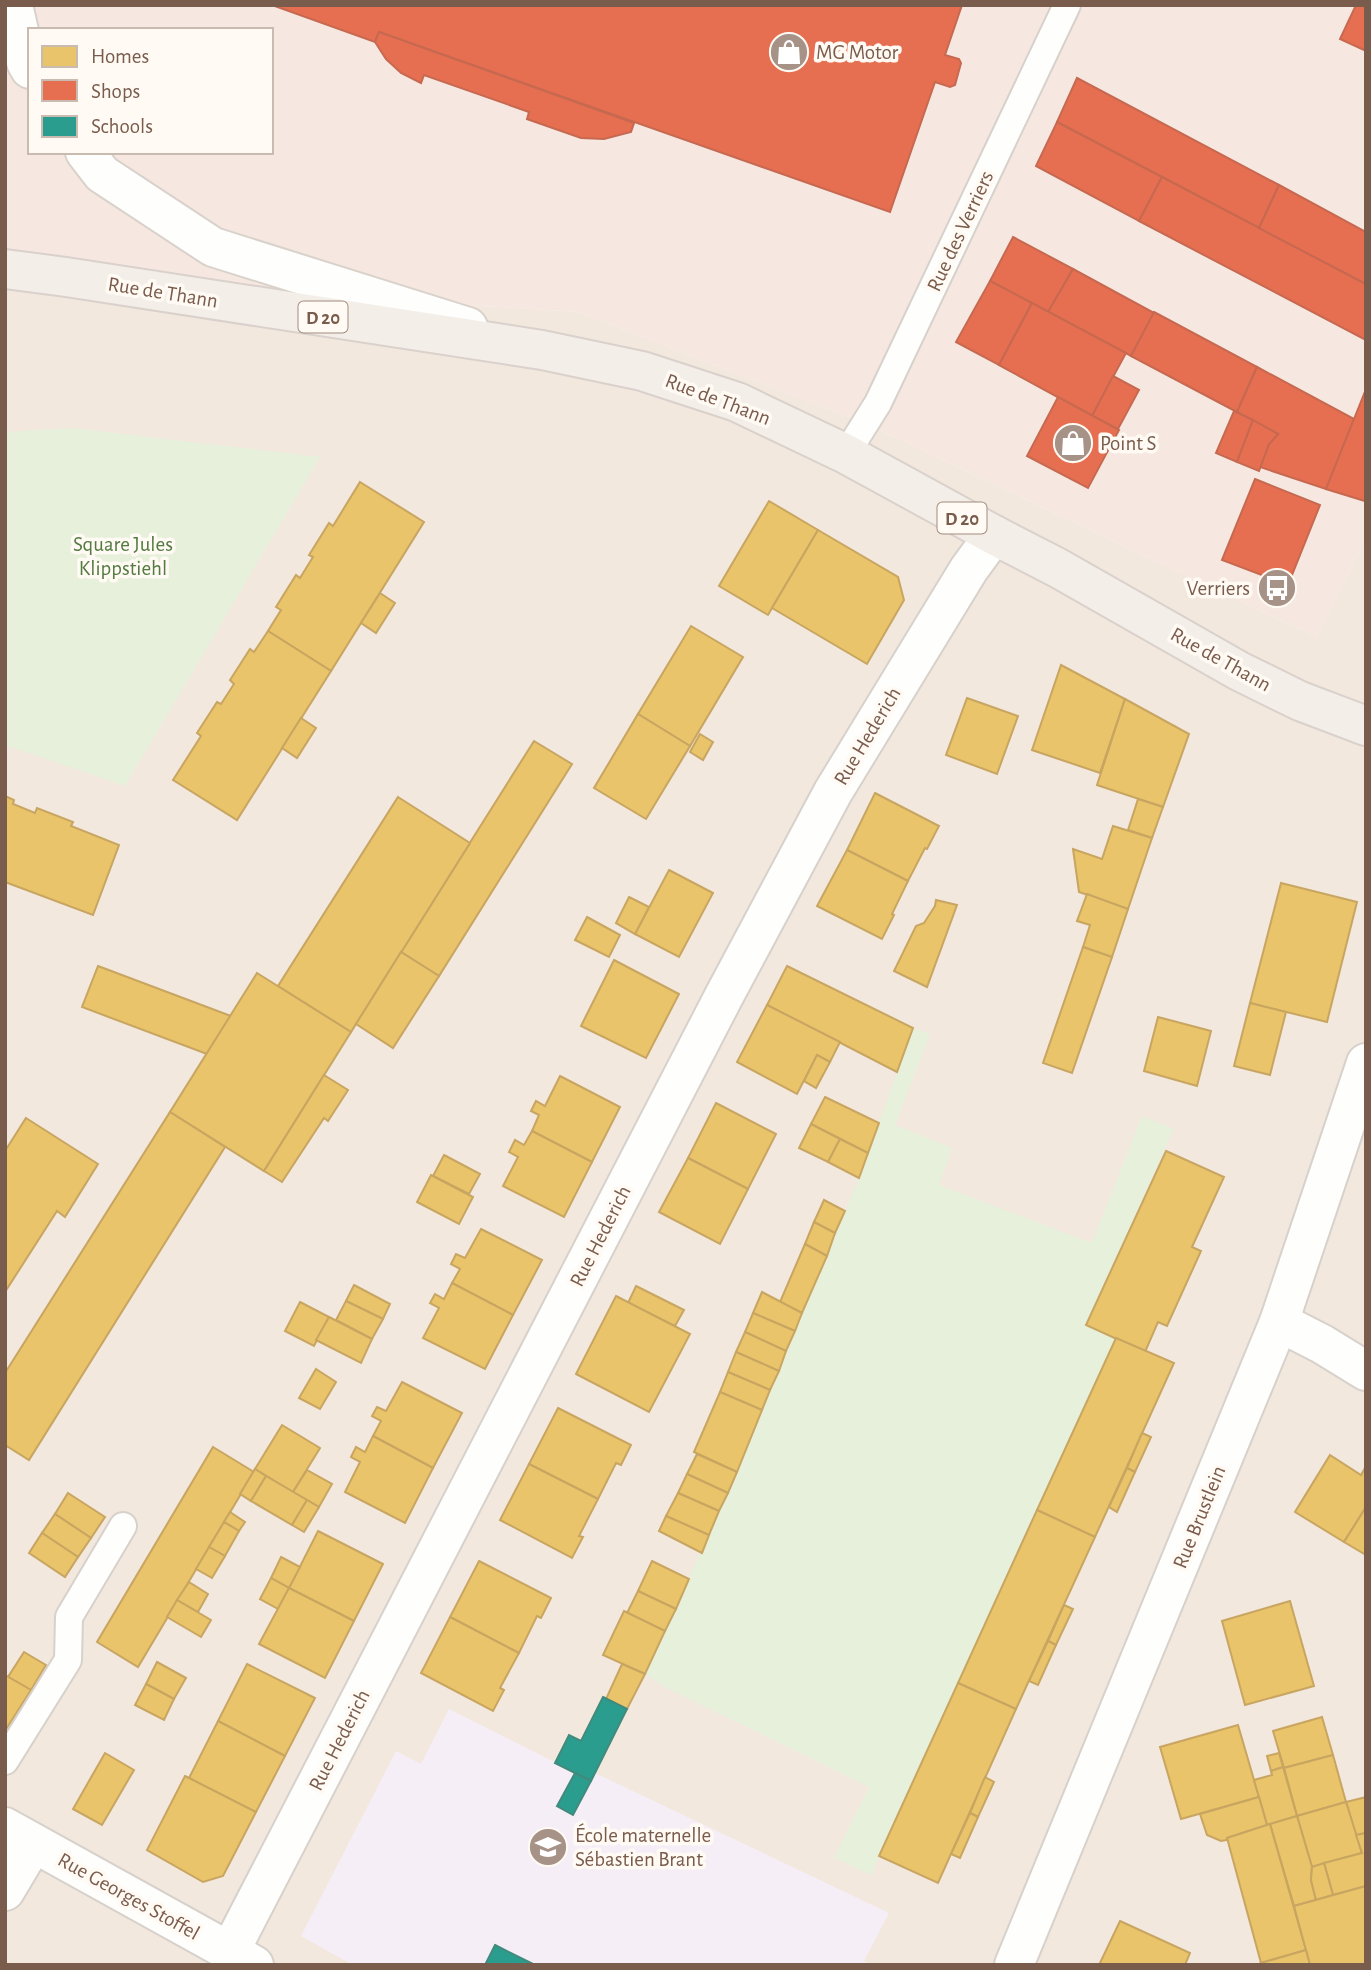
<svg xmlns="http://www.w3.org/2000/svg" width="1371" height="1970" font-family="'Alegreya Sans',sans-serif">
	<rect width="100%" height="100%" fill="#f9f5f0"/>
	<polygon fill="#f2e8de" points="5,276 578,312 871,426 1316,637 1366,540 1366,1965 5,1965"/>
	<path fill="#f6e8e1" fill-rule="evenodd" d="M5,5H1366V540L1316,637L871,426L578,312L5,276ZM30,30H271V152H30Z"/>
	<polygon fill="#f6eef6" points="449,1709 590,1780 595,1773 889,1913 864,1961 871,1965 353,1965 301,1936 396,1751 421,1764"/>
	<g fill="#e7f0db">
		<polygon points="72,428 320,457 125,786 5,745 5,432"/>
		<polygon points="913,1028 930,1034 895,1125 952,1148 939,1185 1092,1243 1142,1116 1174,1129 1086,1324 1116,1338 871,1875 834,1858 869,1787 663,1686 645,1674 737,1472 859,1178"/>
	</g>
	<g fill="#e9c46a" stroke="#c8a561" stroke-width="2">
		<polygon points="360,482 424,522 331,671 268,631 281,610 276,607 296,575 300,578 313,557 309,555 329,523 333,526"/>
		<polygon points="769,501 818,530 768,615 719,586"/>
		<polygon points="818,530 898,577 904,600 867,664 772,608"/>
		<polygon points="380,593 395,603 376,633 361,623"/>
		<polygon points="691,626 743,657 690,746 638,714"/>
		<polygon points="268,631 331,671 237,820 173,780 201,736 197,733 217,702 221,704 234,684 230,680 250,649 254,652"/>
		<polygon points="1061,665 1125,699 1100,773 1032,750"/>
		<polygon points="967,698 1018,716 997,774 946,755"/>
		<polygon points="1125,699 1189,734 1163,807 1097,785"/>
		<polygon points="638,714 690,746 646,819 594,788"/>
		<polygon points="301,718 316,728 297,758 282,748"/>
		<polygon points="700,734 713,742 703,760 690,752"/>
		<polygon points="534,741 572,764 439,976 401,952"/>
		<polygon points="875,793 939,826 927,849 925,848 908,881 847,850"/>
		<polygon points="5,796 14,800 13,804 35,813 37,808 73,822 71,826 119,845 93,915 5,882"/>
		<polygon points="398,797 470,843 351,1032 278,986"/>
		<polygon points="1138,799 1163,807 1152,838 1128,830"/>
		<polygon points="1113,826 1152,838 1128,909 1079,892 1073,849 1102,859"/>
		<polygon points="847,850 908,881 892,914 894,915 882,939 817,906"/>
		<polygon points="669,870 713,893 679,957 635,934"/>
		<polygon points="1281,883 1357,902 1327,1022 1250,1003"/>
		<polygon points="1087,894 1128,909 1112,957 1083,947 1090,925 1077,921"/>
		<polygon points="629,897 649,907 635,934 616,923"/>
		<polygon points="936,900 957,905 927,987 894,971 916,926 924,923 935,906"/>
		<polygon points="587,917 620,935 609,957 575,940"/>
		<polygon points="1083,947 1112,957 1072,1073 1043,1063"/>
		<polygon points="401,952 439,976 393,1048 356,1024"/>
		<polygon points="614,960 679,994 646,1058 581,1026"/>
		<polygon points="98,966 231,1016 207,1054 82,1007"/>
		<polygon points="787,966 913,1028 897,1072 767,1005"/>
		<polygon points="257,973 351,1032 264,1171 170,1112"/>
		<polygon points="1250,1003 1286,1012 1270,1075 1234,1066"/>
		<polygon points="767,1005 840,1042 830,1062 817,1055 797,1094 737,1062"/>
		<polygon points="1158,1017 1211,1031 1197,1086 1144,1071"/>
		<polygon points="817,1055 830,1062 816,1088 804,1081"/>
		<polygon points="324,1075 348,1090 328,1121 324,1118 282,1182 264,1171"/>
		<polygon points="560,1076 620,1107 592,1162 532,1131 539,1115 531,1111 536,1101 545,1106"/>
		<polygon points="825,1097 879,1123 868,1153 811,1124"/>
		<polygon points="716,1103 776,1134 748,1189 688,1158"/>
		<polygon points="170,1112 225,1147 29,1460 5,1445 5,1373"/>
		<polygon points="26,1118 98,1164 65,1217 57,1211 5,1292 5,1151"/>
		<polygon points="811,1124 840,1139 828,1162 799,1148"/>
		<polygon points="532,1131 592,1162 564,1217 503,1186 518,1157 509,1152 515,1140 524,1145"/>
		<polygon points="840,1139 868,1153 859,1178 828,1162"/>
		<polygon points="1166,1151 1224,1177 1192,1247 1201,1251 1167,1326 1158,1322 1145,1352 1086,1325"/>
		<polygon points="444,1155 480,1174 469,1194 433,1176"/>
		<polygon points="688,1158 748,1189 720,1244 659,1212"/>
		<polygon points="431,1175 473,1197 459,1224 417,1202"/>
		<polygon points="824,1200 845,1211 835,1233 814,1222"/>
		<polygon points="814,1222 835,1233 827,1256 805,1244"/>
		<polygon points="481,1229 542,1260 513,1315 452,1283 460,1269 451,1264 456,1254 465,1258"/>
		<polygon points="805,1244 827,1256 802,1313 780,1302"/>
		<polygon points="452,1283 513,1315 485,1369 423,1338 439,1308 430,1303 435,1294 444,1299"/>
		<polygon points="354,1285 390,1304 383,1319 346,1301"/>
		<polygon points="636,1286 684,1310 675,1326 628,1303"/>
		<polygon points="762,1292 802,1313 795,1331 753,1313"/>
		<polygon points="616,1296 690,1334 649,1412 576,1374"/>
		<polygon points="346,1301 383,1319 372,1339 336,1320"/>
		<polygon points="300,1302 329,1317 314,1346 285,1331"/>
		<polygon points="753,1313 795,1331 786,1351 745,1332"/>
		<polygon points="329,1317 372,1339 361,1363 316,1340"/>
		<polygon points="745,1332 786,1351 779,1371 736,1352"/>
		<polygon points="1116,1338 1174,1363 1095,1537 1037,1510"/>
		<polygon points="736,1352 779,1371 770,1390 728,1372"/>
		<polygon points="316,1369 336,1382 320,1409 299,1398"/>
		<polygon points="728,1372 770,1390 762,1410 720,1392"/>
		<polygon points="402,1382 462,1413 433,1468 373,1436 381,1421 372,1416 377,1407 386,1411"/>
		<polygon points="720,1392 762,1410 737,1472 694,1452"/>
		<polygon points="558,1408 631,1445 621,1465 616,1463 598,1499 529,1464"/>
		<polygon points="282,1425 320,1448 293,1492 255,1469"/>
		<polygon points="1142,1433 1151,1437 1135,1472 1127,1468"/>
		<polygon points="373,1436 433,1468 405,1523 345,1492 360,1462 351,1457 356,1447 365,1452"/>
		<polygon points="213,1447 254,1472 138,1667 97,1642"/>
		<polygon points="697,1454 737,1472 728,1493 687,1474"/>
		<polygon points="1330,1455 1361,1475 1366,1466 1366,1507 1344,1542 1295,1512"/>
		<polygon points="529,1464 598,1499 579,1536 583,1537 572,1558 500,1520"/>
		<polygon points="1127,1468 1135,1472 1117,1512 1109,1507"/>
		<polygon points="255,1469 266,1476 251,1501 240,1494"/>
		<polygon points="307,1470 332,1484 319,1507 293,1492"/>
		<polygon points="687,1474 728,1493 719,1511 678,1493"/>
		<polygon points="266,1476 307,1500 292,1525 251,1501"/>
		<polygon points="68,1493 105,1517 91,1538 55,1514"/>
		<polygon points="678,1493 719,1511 709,1535 666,1516"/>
		<polygon points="307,1500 319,1507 304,1532 292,1525"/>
		<polygon points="1366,1507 1366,1555 1344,1542"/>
		<polygon points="1037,1510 1095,1537 1016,1709 958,1683"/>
		<polygon points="230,1512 245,1522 239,1531 224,1522"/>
		<polygon points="55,1514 91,1538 78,1557 42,1533"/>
		<polygon points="666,1516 709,1535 702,1553 659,1531"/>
		<polygon points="224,1522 239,1531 225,1556 209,1547"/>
		<polygon points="318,1531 383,1564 354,1621 289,1588"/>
		<polygon points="42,1533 78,1557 65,1577 29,1553"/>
		<polygon points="209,1547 225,1556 212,1578 196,1569"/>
		<polygon points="281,1557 300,1567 289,1588 271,1578"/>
		<polygon points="479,1561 551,1598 541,1618 537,1616 519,1653 450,1617"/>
		<polygon points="652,1561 689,1579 676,1609 638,1591"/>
		<polygon points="271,1578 289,1588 278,1609 260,1599"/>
		<polygon points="189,1582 208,1594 198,1612 177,1600"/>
		<polygon points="289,1588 354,1621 325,1678 259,1644"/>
		<polygon points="638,1591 676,1609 665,1631 627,1613"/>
		<polygon points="177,1600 211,1620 201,1637 167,1617"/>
		<polygon points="1290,1601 1314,1686 1245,1705 1222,1621"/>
		<polygon points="1064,1605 1073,1609 1056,1645 1048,1641"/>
		<polygon points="624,1611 665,1631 645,1674 603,1655"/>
		<polygon points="450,1617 519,1653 500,1688 504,1690 493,1711 421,1673"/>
		<polygon points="1048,1641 1056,1645 1038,1685 1029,1681"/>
		<polygon points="24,1652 46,1665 31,1690 8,1677"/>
		<polygon points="157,1662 186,1678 174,1699 146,1684"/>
		<polygon points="247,1664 315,1698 285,1756 218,1721"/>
		<polygon points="622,1664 645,1674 627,1709 606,1699"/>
		<polygon points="5,1675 31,1690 5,1731"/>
		<polygon points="958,1683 1016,1709 938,1883 879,1856"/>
		<polygon points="146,1684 174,1699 164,1720 135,1705"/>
		<polygon points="1322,1717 1333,1755 1284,1768 1273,1731"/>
		<polygon points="218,1721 285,1756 256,1812 189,1778"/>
		<polygon points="1238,1725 1259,1797 1181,1819 1160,1747"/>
		<polygon points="105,1753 134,1770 102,1825 73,1809"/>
		<polygon points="1279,1753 1283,1767 1271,1771 1267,1756"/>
		<polygon points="1333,1755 1346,1802 1297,1816 1284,1768"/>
		<polygon points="1283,1767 1297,1816 1267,1825 1254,1780 1272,1775 1271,1771"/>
		<polygon points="185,1776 256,1812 223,1876 203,1882 147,1850"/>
		<polygon points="985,1777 994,1782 978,1817 970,1813"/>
		<polygon points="1259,1797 1267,1825 1227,1838 1227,1840 1221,1841 1207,1835 1200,1814"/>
		<polygon points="1366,1797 1366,1833 1356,1835 1346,1802"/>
		<polygon points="1346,1802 1362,1853 1312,1867 1297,1816"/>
		<polygon points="970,1813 978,1817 960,1858 951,1854"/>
		<polygon points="1297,1816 1312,1867 1311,1880 1316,1900 1294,1906 1270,1824"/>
		<polygon points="1270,1824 1306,1950 1261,1963 1227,1838"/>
		<polygon points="1366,1833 1366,1886 1333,1895 1324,1863 1362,1853 1356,1835"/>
		<polygon points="1324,1863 1333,1895 1316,1900 1311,1880 1312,1867"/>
		<polygon points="1366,1886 1366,1965 1310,1965 1294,1906"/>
		<polygon points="1120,1921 1190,1953 1185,1965 1099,1965"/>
		<polygon points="1306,1950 1310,1965 1257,1965 1261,1963"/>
	</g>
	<g fill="#e76f51" stroke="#c66950" stroke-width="2">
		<polygon points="272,5 962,5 945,55 959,59 961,63 955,85 950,87 935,82 890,212 379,32 375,42"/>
		<polygon points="1356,5 1366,5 1366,51 1340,39"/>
		<polygon points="379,32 634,123 631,132 604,139 581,138 527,119 529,112 424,75 421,83 401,73 386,59 375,42"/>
		<polygon points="1077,78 1279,185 1259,228 1057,122"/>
		<polygon points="1057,122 1162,177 1139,221 1036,166"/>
		<polygon points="1162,177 1366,284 1366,340 1139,221"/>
		<polygon points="1279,185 1366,232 1366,284 1259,228"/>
		<polygon points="1013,237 1073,269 1048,312 990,281"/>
		<polygon points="1073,269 1154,313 1131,356 1048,312"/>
		<polygon points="990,281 1032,303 999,365 956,342"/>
		<polygon points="1032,303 1126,353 1092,416 999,365"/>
		<polygon points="1154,312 1257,367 1237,412 1131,356"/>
		<polygon points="1257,367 1354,419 1326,489 1260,467 1269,444 1278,434 1237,412"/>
		<polygon points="1113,376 1139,390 1118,429 1092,416"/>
		<polygon points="1366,389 1366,500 1365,501 1326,489"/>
		<polygon points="1058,397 1119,430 1088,488 1027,456"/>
		<polygon points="1234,411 1253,420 1237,462 1216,453"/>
		<polygon points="1253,420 1278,434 1269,444 1259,471 1237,462"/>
		<polygon points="1255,479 1320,505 1288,585 1222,560"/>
	</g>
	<g fill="#2a9d8f" stroke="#428a7b" stroke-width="2">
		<polygon points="603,1697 627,1709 591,1781 555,1763 569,1735 581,1741"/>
		<polygon points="575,1773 591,1781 573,1815 557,1806"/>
		<polygon points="495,1945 535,1965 485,1965"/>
	</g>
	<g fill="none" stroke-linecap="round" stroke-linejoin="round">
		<g stroke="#d7d1cb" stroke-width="30">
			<g id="lane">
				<polyline points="846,454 878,403 1067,5"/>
				<polyline points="5,1761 68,1660 69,1617 123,1526"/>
			</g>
		</g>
		<g stroke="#d7d1cb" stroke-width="42">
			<g id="street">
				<polyline points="1279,1322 1322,1344 1366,1371"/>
				<polyline points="5,1827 254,1965"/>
				<polyline points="5,1891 33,1844"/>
				<polyline points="230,1951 724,996 833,792 969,569 994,535"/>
				<polyline points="1014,1965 1279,1322 1366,1063"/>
			</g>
		</g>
		<g stroke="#d9d2cb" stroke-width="42">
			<g id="secondary">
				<polyline points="13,5 26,62 30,69"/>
				<polyline points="85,152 102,174 213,247 468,327"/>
			</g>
		</g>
		<g stroke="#dad1cc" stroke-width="42">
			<polyline id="primary" points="5,269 66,277 542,350 642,371 737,402 846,454 994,535 1058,568 1239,671 1300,701 1366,726"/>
		</g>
		<use href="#lane" stroke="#fefefd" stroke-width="26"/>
		<use href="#street" stroke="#fefefd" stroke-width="38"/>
		<use href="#secondary" stroke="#fefefd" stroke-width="38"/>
		<use href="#primary" stroke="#f3eee8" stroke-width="38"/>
	</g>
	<defs>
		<g id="shop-disc" transform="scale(2.0125)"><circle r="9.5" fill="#a69286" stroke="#fffaf3"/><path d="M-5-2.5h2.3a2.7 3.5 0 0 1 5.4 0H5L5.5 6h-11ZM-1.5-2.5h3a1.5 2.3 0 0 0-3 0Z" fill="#fff"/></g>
		<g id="bus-disc" transform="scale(2.0125)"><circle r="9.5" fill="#a69286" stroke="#fffaf3"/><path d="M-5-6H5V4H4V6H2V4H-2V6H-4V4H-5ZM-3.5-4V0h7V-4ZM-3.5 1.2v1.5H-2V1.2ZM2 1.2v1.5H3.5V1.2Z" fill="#fff"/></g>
		<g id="school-disc" transform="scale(2.0125)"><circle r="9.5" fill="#a69286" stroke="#fffaf3"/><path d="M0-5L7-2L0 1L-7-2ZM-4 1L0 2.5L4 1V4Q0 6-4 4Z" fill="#fff"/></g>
	</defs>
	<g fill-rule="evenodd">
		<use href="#shop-disc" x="789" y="52"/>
		<use href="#shop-disc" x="1073" y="443"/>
		<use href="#bus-disc" x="1277" y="588"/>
		<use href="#school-disc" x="548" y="1847"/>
	</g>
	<g text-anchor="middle" stroke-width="7" stroke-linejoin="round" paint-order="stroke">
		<g fill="#fffaf3" stroke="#a28b7f" stroke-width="2">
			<rect x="298.5" y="301.5" width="49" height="31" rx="5"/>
			<rect x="937.5" y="502.5" width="49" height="31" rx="5"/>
		</g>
		<g font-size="19" font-weight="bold" fill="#7a5c4d">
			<text x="323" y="324">D 20</text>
			<text x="962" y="525">D 20</text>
		</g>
		<g font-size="21" fill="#7a5c4d" stroke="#fffaf3" text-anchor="start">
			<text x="816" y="59">MG Motor</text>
			<text x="1100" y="450">Point S</text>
			<text x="1250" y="595" text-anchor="end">Verriers</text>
			<text x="575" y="1842">École maternelle<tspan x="575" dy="24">Sébastien Brant</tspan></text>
		</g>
		<g font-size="21" fill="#7a5c4d" stroke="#fffaf3">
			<text transform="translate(960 231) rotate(-65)" y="7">Rue des Verriers</text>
			<text transform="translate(163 292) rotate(9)" y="7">Rue de Thann</text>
			<text transform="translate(718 399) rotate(21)" y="7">Rue de Thann</text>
			<text transform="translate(1221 659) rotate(29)" y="7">Rue de Thann</text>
			<text transform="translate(867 736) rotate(-59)" y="7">Rue Hederich</text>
			<text transform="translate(600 1236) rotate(-63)" y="7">Rue Hederich</text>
			<text transform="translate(1199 1517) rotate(-68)" y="7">Rue Brustlein</text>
			<text transform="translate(339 1740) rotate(-63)" y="7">Rue Hederich</text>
			<text transform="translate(129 1896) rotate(29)" y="7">Rue Georges Stoffel</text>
		</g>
		<g font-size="21" fill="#537a41" stroke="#fffaf3">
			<text x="123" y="551">Square Jules<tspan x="123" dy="24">Klippstiehl</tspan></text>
		</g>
	</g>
	<rect width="1371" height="1970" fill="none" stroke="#7a5c4d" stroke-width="14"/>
	<rect x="28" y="28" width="245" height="126" fill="#fffaf3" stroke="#cabbb1" stroke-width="2"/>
	<rect x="42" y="46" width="35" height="21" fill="#e9c46a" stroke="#cabbb1" stroke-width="2"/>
	<text x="91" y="63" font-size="21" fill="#7a5c4d">Homes</text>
	<rect x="42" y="80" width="35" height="21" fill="#e76f51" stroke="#cabbb1" stroke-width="2"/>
	<text x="91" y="98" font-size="21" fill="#7a5c4d">Shops</text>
	<rect x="42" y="116" width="35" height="21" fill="#2a9d8f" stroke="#cabbb1" stroke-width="2"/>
	<text x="91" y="133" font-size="21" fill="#7a5c4d">Schools</text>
</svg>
